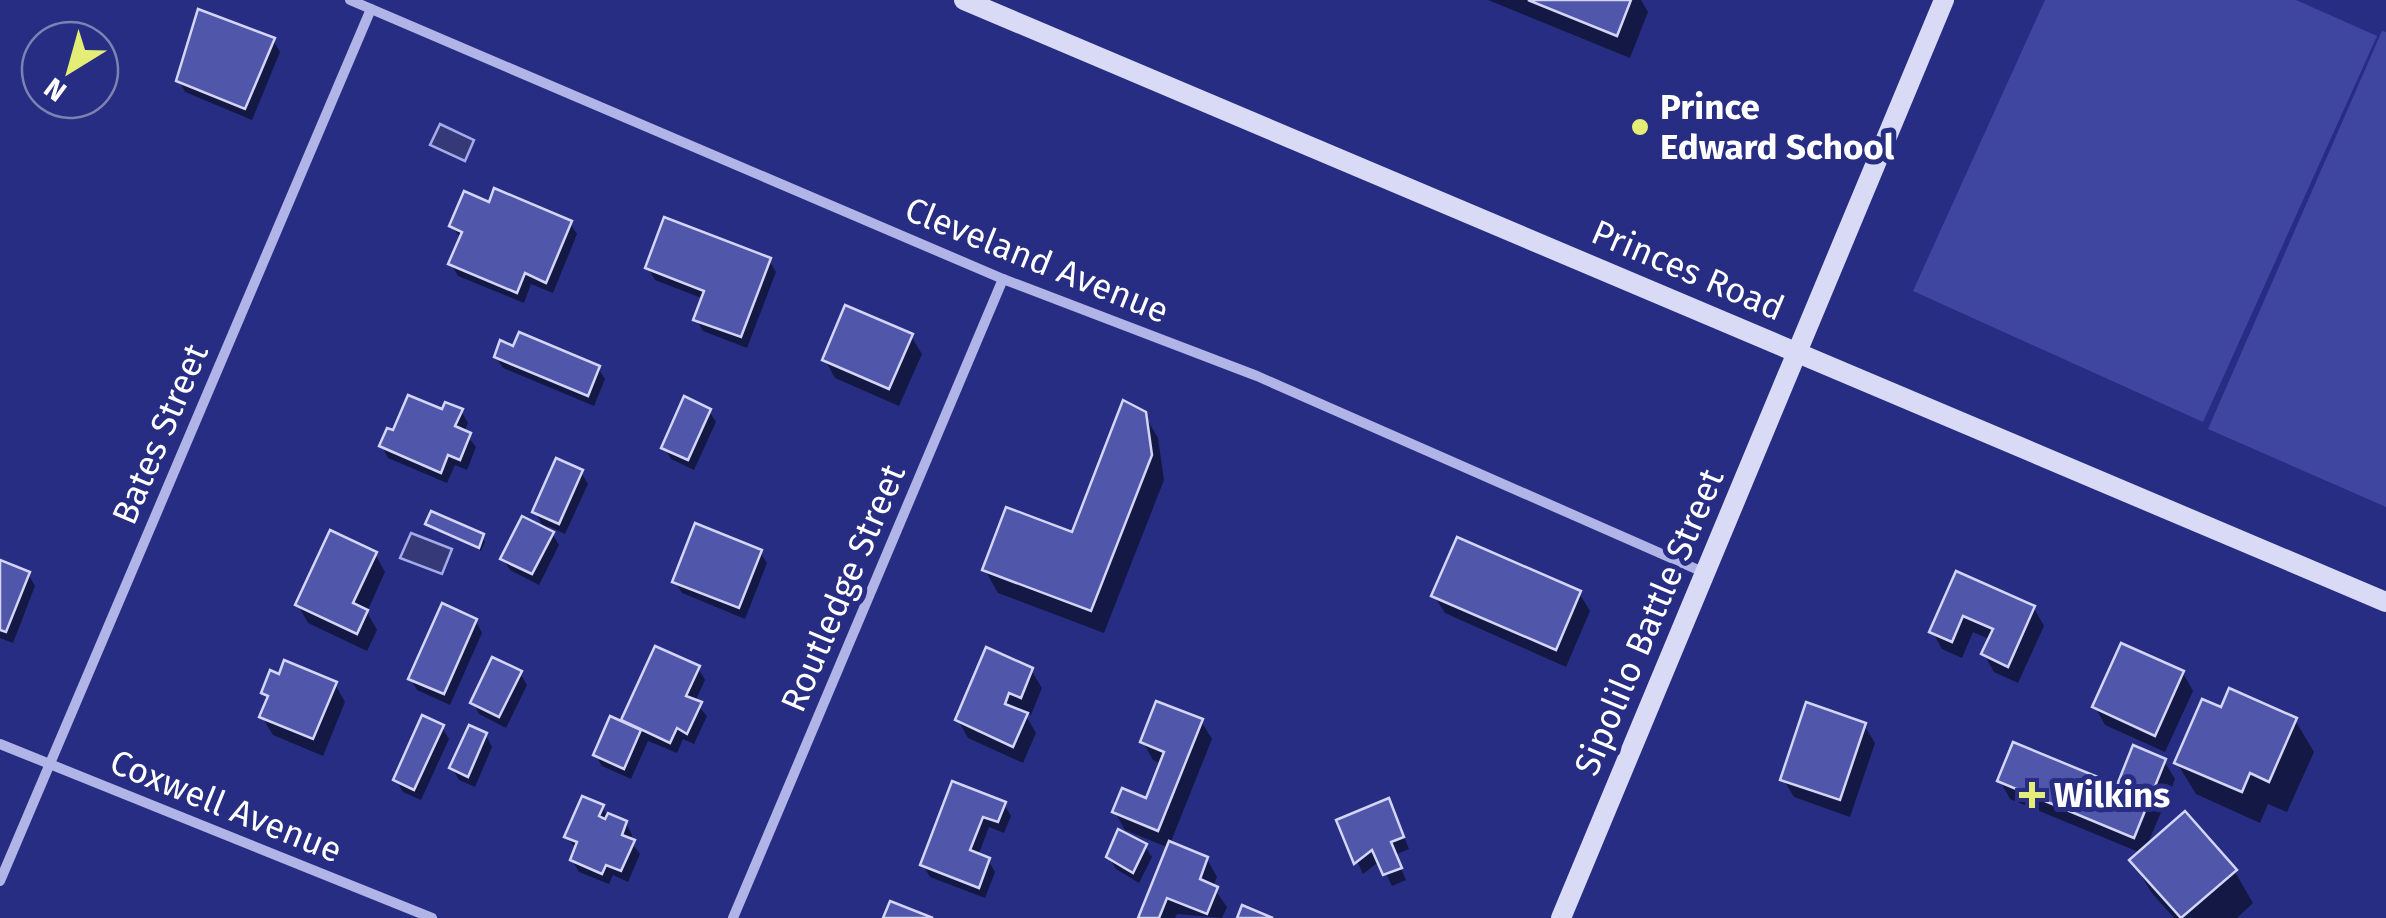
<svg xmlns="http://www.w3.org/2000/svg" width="2386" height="918" font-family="'Fira Sans',sans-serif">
	<rect width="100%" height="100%" fill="#272d82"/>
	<g fill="#3f46a0">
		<polygon points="2045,0 2296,0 2377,36 2203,422 1913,291"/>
		<polygon points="2382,31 2386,32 2386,507 2208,429"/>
	</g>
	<g fill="#353978" stroke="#a4aae7" stroke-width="2.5">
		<polygon points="440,124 474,140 465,161 430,145"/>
		<polygon points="411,533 452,549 442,574 400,558"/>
	</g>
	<g fill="#0007">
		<polygon points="1488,0 1641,0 1648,12 1630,58"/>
		<polygon points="273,40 280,52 252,120 185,92 179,80"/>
		<polygon points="490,205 570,223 577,234 553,293 531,284 524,303 458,276 451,264 461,239 452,226"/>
		<polygon points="769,260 776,272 747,348 703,331 696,319 704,299 655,280 648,268"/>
		<polygon points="911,336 922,354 899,406 835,378 825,360"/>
		<polygon points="515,349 598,368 605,379 594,406 503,368 496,357"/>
		<polygon points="461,411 468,423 464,432 476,447 467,470 455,465 447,483 388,458 382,446 394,433"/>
		<polygon points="709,411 716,422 694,470 671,459 664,448"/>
		<polygon points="1144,414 1158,438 1164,480 1104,633 998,593 985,570 1074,536"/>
		<polygon points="581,472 588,484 565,534 548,526 559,545 539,585 510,570 503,559 545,530 535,512"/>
		<polygon points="428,524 482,536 485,542 481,551"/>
		<polygon points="760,552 767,563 745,619 682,593 675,582"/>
		<polygon points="375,554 385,572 367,612 377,630 367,651 308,623 298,605"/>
		<polygon points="0,563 28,574 35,586 13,643 0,638"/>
		<polygon points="1958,574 2034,608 2044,626 2018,683 1994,672 1984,654 1991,640 1973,632 1962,658 1942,649 1932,631"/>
		<polygon points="1579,593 1590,611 1566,667 1445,613 1434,596"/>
		<polygon points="476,621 482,633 450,705 417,690 410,678"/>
		<polygon points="656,649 698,668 705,680 695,702 707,716 694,744 683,739 677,753 648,741 631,779 602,766 595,754 622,724"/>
		<polygon points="1031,670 1042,688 1031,715 1024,712 1036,733 1023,763 968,738 958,720"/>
		<polygon points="520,673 527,685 506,728 479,714 473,702"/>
		<polygon points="2183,673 2193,691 2165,752 2105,725 2095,707"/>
		<polygon points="335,684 345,702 323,756 273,735 262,717 268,702 264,693"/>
		<polygon points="2223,711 2295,720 2314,752 2287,812 2268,804 2260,823 2196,794 2177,763"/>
		<polygon points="1201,721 1212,739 1170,844 1207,859 1217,877 1213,887 1227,907 1222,918 1177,914 1175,918 1141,918 1169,848 1125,830 1115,812 1147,801 1162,764 1153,760 1143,742"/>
		<polygon points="1864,725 1875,743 1850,817 1794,797 1783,779"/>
		<polygon points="442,727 449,739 421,800 403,792 396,780"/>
		<polygon points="486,735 492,747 475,787 459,780 452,768"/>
		<polygon points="2164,761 2175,779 2146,848 2184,815 2235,872 2253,903 2237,918 2174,918 2151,892 2133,861 2141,853 2010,799 2000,781 2118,788"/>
		<polygon points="953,784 1004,804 1011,816 1004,833 989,827 978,856 988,860 995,872 985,898 930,877 923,865"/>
		<polygon points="602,807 607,815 626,823 632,835 630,841 640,854 628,882 613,875 609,884 579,872 572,860 577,850 567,837"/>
		<polygon points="1394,813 1409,849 1395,855 1406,880 1392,886 1380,861 1363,874 1339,821"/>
		<polygon points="1145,846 1152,857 1139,883 1116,869 1109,857"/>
	</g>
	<g fill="#5056aa" stroke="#d3d5f5" stroke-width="2.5">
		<polygon points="1528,0 1631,0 1617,36"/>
		<polygon points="198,9 275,38 245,109 176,81"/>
		<polygon points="494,188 572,221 546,283 525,273 517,293 448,264 462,232 449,226 464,191 489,202"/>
		<polygon points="664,217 771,258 741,337 693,320 704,291 645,268"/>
		<polygon points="845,305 913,334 889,389 822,360"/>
		<polygon points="519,332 600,366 588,396 494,357 500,340 513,346"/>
		<polygon points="408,395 442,409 445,402 463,409 455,426 471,433 460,460 448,455 441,473 379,446 387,428 393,430"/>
		<polygon points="684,396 711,409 688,460 661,448"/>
		<polygon points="1123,400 1146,412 1152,455 1091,611 982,570 1006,507 1072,532"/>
		<polygon points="556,458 583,470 559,524 532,512"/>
		<polygon points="431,511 484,534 479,548 425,524"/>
		<polygon points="522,516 554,532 532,574 500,559"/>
		<polygon points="695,523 762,550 739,608 672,582"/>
		<polygon points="330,530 377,552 353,603 368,610 357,634 295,605"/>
		<polygon points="1457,537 1581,591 1556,650 1431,596"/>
		<polygon points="0,560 30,572 6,632 0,630"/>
		<polygon points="1956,571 2035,606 2008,667 1981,654 1993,629 1963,616 1952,642 1929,632"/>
		<polygon points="442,603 477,619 444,694 408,679"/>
		<polygon points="2121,643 2184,671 2155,736 2092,707"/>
		<polygon points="655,646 700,666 686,696 702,702 687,734 677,728 670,743 621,720"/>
		<polygon points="986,647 1033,668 1021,698 1009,693 1005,704 1028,713 1013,747 955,720"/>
		<polygon points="492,657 522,671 499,717 470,703"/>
		<polygon points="284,660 337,682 313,739 259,717 268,696 261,693 270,670 279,674"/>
		<polygon points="2229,688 2297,718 2269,782 2250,773 2242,792 2174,763 2202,699 2221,707"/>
		<polygon points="1156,701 1203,719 1158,831 1112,812 1122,788 1146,798 1164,752 1140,742"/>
		<polygon points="1806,702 1866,723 1840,800 1780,780"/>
		<polygon points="422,715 444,725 414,790 393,780"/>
		<polygon points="610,716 641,730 624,769 593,755"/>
		<polygon points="469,725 487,733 468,777 449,768"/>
		<polygon points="2013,742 2117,785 2133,745 2166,759 2134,838 1997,781"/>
		<polygon points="952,781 1006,802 998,822 983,817 970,850 990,858 979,888 920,865"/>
		<polygon points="582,796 604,805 599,816 605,819 608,813 627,821 622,835 635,840 621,871 606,865 602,874 570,860 577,842 564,837"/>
		<polygon points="1389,798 1404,837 1391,842 1402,868 1383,875 1372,850 1354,864 1336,820"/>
		<polygon points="2185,811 2237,870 2181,918 2129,860"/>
		<polygon points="1118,829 1147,844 1133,873 1106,857"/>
		<polygon points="1169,841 1208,857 1200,879 1218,887 1207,914 1167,898 1159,918 1138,918"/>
		<polygon points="890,901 933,918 883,918"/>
		<polygon points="1242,905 1273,918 1237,918"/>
	</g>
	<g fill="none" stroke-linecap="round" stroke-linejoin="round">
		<g stroke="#b0b4e6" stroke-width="10">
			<polyline points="350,0 1003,279 1257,376 1703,572"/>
			<polyline points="0,744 432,918"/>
			<polyline points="0,881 371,9"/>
			<polyline points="733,918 1003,279"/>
		</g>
		<g stroke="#d9dbf6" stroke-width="20">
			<polyline points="964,0 2386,602"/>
			<polyline points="1561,918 1944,0"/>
		</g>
	</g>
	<g fill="#e4ee76" stroke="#272d82" stroke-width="4">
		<circle cx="1640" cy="127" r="10"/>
		<path d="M2027 780h10v10h10v10h-10v10h-10v-10h-10v-10h10z"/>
	</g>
	<g text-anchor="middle" stroke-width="10" stroke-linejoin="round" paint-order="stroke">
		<g font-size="35" font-weight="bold" fill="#fff" stroke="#272d82" text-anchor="start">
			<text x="1660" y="119">Prince<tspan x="1660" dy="40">Edward School</tspan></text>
			<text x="2054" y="807">Wilkins</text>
		</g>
		<g font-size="35" fill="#fff" stroke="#272d82">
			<text transform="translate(1037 260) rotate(22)" y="12">Cleveland Avenue</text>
			<text transform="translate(1688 270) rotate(23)" y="12">Princes Road</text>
			<text transform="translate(160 434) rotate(-67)" y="12">Bates Street</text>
			<text transform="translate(843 588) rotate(-67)" y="12">Routledge Street</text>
			<text transform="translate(1649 622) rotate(-67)" y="12">Sipolilo Battle Street</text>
			<text transform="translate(226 806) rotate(22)" y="12">Coxwell Avenue</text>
		</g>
	</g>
	<g transform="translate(70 70) rotate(217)"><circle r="48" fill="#272d82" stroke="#7d81b4" stroke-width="2.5"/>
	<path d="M0-8L18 38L0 25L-18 38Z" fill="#e4ee76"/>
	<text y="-15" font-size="28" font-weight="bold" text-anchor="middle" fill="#ffffff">N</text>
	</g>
</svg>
